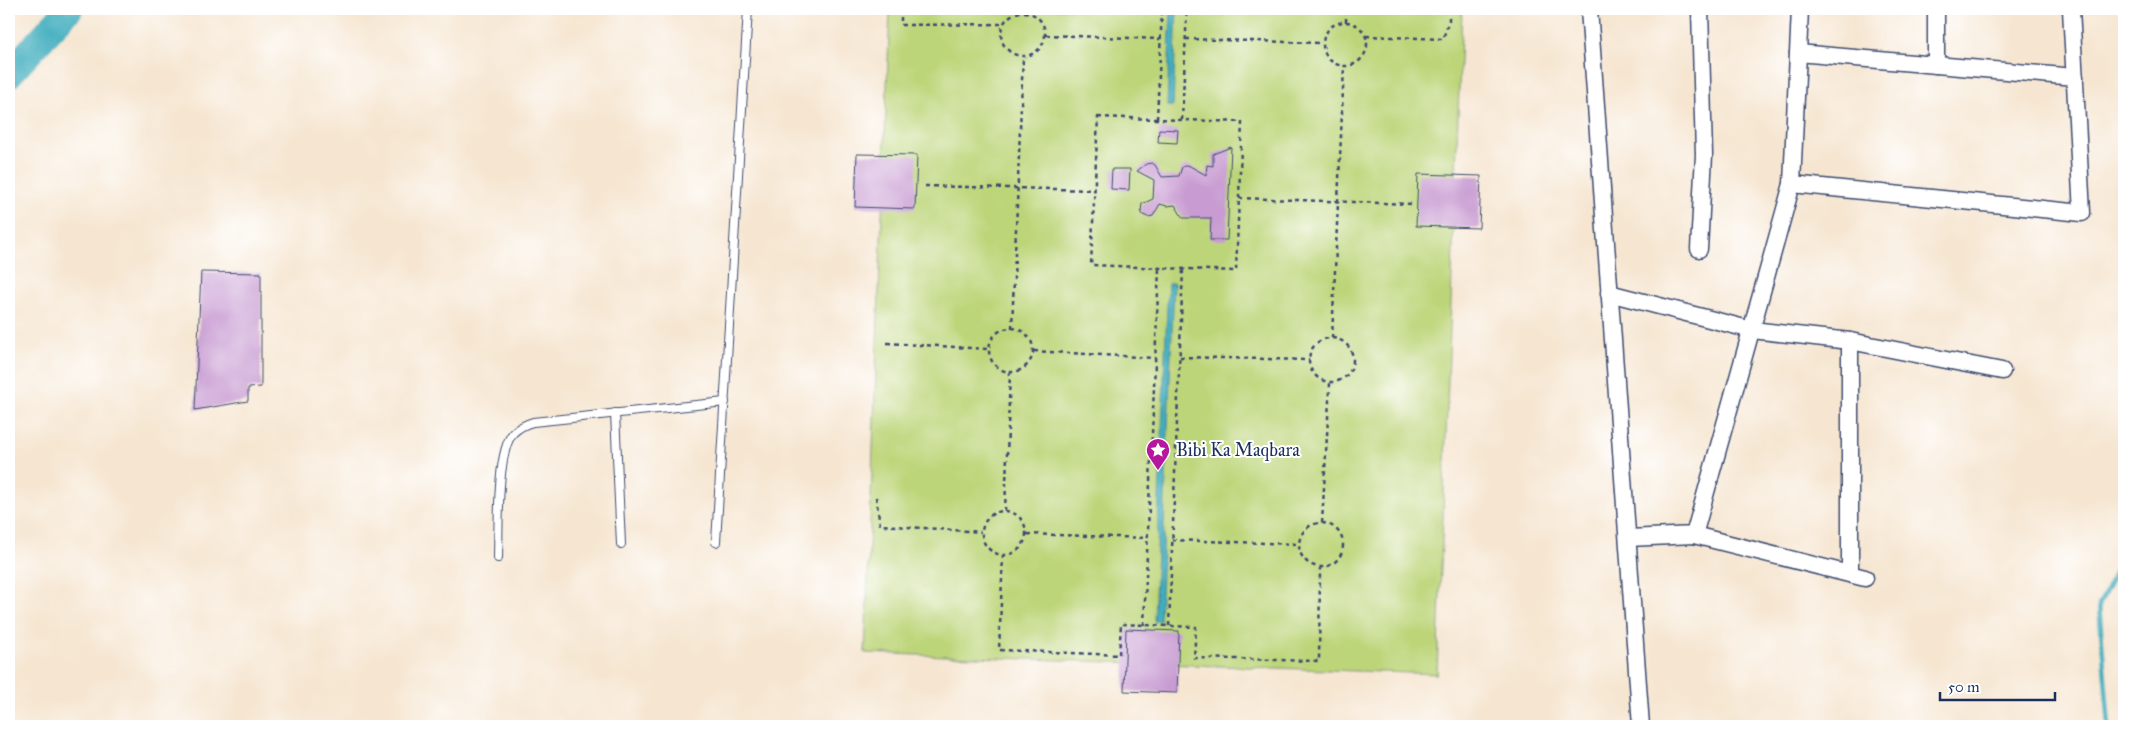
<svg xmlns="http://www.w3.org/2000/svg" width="2133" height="735" font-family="'IM FELL Great Primer',serif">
	<rect width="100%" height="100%" fill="#fff"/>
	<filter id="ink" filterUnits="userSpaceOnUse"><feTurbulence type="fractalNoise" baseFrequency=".02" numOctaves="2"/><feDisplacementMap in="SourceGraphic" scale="10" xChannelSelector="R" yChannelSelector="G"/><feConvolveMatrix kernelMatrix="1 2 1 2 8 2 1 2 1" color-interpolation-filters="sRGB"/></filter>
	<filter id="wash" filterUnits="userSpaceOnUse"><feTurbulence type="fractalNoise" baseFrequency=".0096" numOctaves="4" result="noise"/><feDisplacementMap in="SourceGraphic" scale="20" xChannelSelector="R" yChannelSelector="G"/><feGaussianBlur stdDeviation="1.12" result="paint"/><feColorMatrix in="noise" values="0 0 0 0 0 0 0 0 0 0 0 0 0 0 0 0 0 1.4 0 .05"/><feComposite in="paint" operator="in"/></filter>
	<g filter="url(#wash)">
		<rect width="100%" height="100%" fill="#f6e6d1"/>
		<polygon fill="#bdd579" stroke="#6c826c" points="890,9 1462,9 1437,674 865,653"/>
		<g fill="#3fadbd" stroke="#2d6e8e">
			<polygon points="1171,9 1177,9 1173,106 1167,106"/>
			<polygon points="1168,283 1174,283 1160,621 1154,621"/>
		</g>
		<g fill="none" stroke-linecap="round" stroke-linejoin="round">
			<polyline stroke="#3fadbd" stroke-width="4.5" points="2109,726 2099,605 2124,555"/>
			<polyline stroke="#3fadbd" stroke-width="28" points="9,74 69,9"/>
		</g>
		<g id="blocks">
			<g fill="#c89bd2">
				<polygon points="1159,129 1178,130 1177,143 1158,142"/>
				<polygon points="1231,147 1227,240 1210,240 1211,218 1183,218 1175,205 1167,206 1160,204 1153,216 1148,217 1143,215 1141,211 1142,204 1153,199 1154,180 1137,171 1146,164 1152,163 1155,165 1162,177 1179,176 1182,167 1188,165 1206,175 1207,165 1213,166 1213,154"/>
				<polygon points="857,154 917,155 915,209 855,207"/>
				<polygon points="1112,169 1130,169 1129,190 1111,189"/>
				<polygon points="1418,174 1481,176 1479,228 1416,226"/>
				<polygon points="201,272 261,273 261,387 248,388 248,401 195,410"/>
				<polygon points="1126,629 1179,631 1177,693 1124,691"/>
			</g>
		</g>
	</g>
	<g filter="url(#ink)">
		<use href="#blocks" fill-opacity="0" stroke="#3c4a6f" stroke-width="1"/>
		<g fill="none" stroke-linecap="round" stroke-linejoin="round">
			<g stroke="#3c4a6f" stroke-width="10">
				<g id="service">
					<polyline points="615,413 621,544"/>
					<polyline points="716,542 748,9"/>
					<path d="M498,558C499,530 496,453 513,433C519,427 526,424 533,422L725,402"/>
				</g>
			</g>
			<g stroke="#3c4a6f" stroke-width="19">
				<g id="minor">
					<polyline points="1589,9 1641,726"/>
					<polyline points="1798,53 2075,77"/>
					<polyline points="1936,65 1936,9"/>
					<polyline points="1792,184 2082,213 2071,9"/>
					<polyline points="1699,249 1704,155 1700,9"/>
					<polyline points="1609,293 1752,330 1850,341 2002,371"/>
					<polyline points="1850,341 1850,574"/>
					<polyline points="1694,535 1865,578"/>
					<polyline points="1628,538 1694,535 1792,184 1800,9"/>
				</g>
			</g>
			<g stroke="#3c4a6f" stroke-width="2.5" stroke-dasharray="4 4" stroke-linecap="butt">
				<polyline points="901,9 901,25 1003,24"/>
				<circle cx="1023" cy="34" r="22"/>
				<circle cx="1345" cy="44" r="22"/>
				<polyline points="1346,22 1346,9"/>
				<polyline points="1046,35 1160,39"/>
				<polyline points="1366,36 1443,39 1449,20 1449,9"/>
				<polyline points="1186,39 1322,43"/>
				<polygon points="1098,117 1242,122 1236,271 1091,265"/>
				<polyline points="1157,119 1162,9"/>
				<polyline points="1182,120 1187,9"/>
				<polyline points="925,186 1095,190"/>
				<polyline points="1239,198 1411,204"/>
				<circle cx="1011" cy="350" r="22"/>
				<polyline points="1012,328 1023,56"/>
				<circle cx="1331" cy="360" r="22"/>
				<polyline points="1332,338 1344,67"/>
				<polyline points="887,343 988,349"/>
				<polyline points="1034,351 1155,358"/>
				<polyline points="1180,357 1309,360"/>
				<polyline points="876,497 880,525 981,532"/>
				<circle cx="1004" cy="533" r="22"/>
				<polyline points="1005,511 1010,373"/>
				<circle cx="1321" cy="545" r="22"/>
				<polyline points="1322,523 1330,383"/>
				<polyline points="1027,534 1147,538"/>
				<polyline points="1172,540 1298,544"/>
				<polyline points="1003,555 999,650 1119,655 1121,624 1196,627 1194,658 1319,661 1320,568"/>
				<polyline points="1144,625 1159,268"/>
				<polyline points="1169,626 1183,269"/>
			</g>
			<use href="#service" stroke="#fff" stroke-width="8"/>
			<use href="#minor" stroke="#fff" stroke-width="16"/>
		</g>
	</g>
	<defs>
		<g id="sight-pin" transform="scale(1.25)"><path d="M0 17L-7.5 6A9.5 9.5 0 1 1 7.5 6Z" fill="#b5179e" stroke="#fff"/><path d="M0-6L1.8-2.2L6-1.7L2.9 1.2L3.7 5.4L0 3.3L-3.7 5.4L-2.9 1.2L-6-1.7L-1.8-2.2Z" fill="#fff"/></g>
	</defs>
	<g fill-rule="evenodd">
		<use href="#sight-pin" x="1158" y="450"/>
	</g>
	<g text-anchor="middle" stroke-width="4" stroke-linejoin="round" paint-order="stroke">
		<g font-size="18" fill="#1b2f5e" stroke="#fff" text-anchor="start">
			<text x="1176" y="456">Bibi Ka Maqbara</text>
		</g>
	</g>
	<rect width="2133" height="735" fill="none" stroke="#fff" stroke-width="30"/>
	<path d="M1940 692v8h115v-8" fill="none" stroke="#1b2f5e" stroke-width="2.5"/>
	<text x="1948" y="692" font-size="15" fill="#1b2f5e" stroke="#ffffff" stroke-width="4" paint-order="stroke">50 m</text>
</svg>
